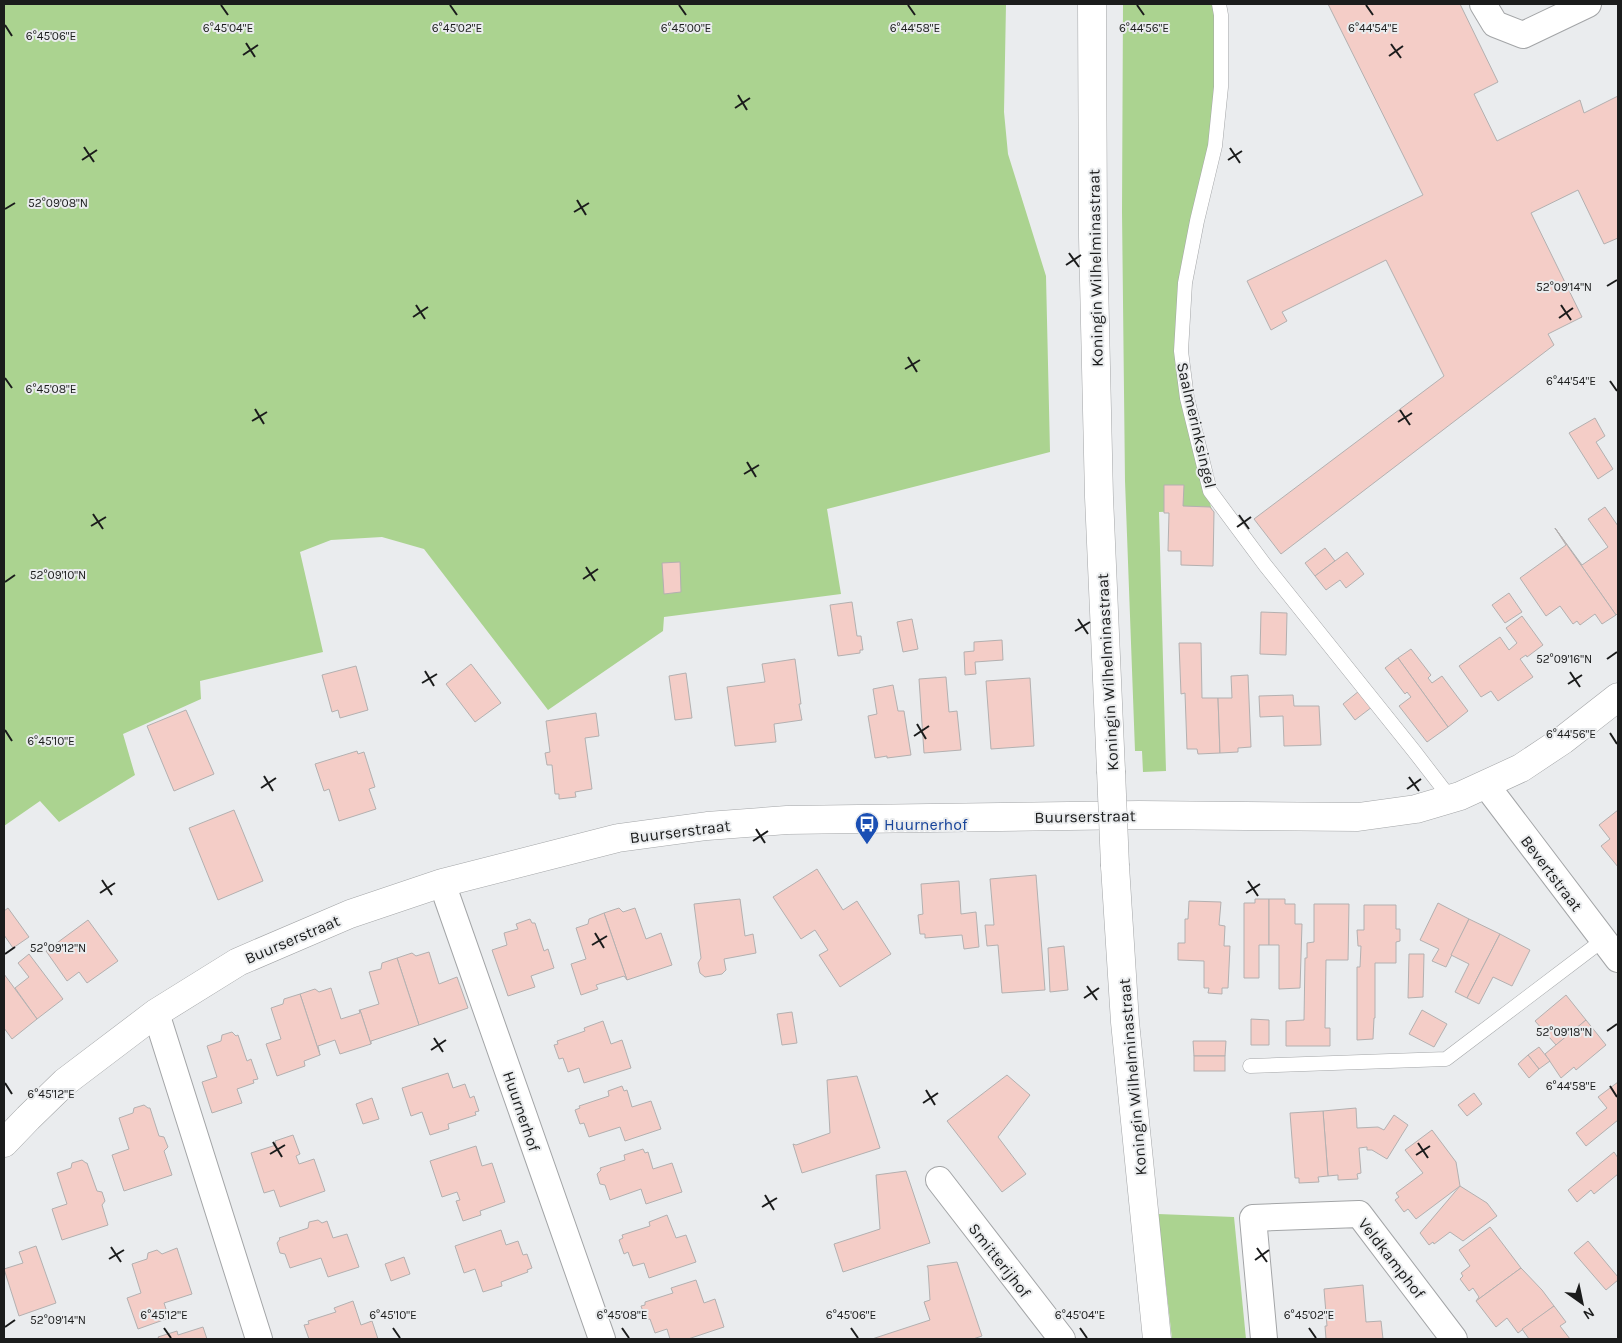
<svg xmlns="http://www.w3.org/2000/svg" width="1622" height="1343" font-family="Karla,sans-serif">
	<rect width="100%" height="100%" fill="#eaecee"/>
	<g fill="#abd390">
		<polygon points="4,4 1006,4 1004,112 1008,154 1046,276 1050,452 827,509 841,594 664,617 663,631 548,710 424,549 382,537 331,540 300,552 323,652 200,681 201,699 123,734 135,775 59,822 40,801 4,826"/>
		<polygon points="1123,4 1215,4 1215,114 1182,344 1195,454 1212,510 1159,512 1166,771 1143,772 1142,751 1135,751 1125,481 1122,212"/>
		<polygon points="1158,1214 1234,1217 1246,1339 1172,1339"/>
	</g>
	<g fill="#f4cdc7" stroke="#b3b0b0">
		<polygon points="1328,4 1460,4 1498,82 1474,94 1497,141 1580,100 1584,113 1618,96 1618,238 1604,244 1578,190 1531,213 1582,317 1548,334 1554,345 1281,554 1254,519 1444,376 1386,260 1282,312 1287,321 1271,330 1247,281 1423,195"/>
		<polygon points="1595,418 1605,436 1596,442 1613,469 1598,479 1569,433"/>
		<polygon points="1164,485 1184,485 1183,506 1210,507 1214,512 1213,566 1181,565 1181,551 1168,551 1169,513 1164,513"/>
		<polygon points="1605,507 1618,526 1618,613 1616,615 1555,528 1582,565 1608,547 1588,519"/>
		<polygon points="1555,528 1616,615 1602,624 1595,614 1580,625 1577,621 1573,624 1560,606 1546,616 1520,578 1566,545"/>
		<polygon points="1325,548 1335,561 1315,576 1305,563"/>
		<polygon points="1347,552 1364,574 1346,588 1340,580 1326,590 1315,576"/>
		<polygon points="680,562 681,592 664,594 662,563"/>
		<polygon points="1509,593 1522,612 1505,623 1492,605"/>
		<polygon points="852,602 857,636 861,636 863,650 860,650 860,653 838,656 830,605"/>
		<polygon points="1261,612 1287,613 1286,655 1260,654"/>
		<polygon points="1522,616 1543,645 1527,657 1526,655 1520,659 1533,677 1498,701 1491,691 1481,697 1459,666 1500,637 1509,650 1517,643 1506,628"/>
		<polygon points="912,619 918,649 903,652 897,622"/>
		<polygon points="1002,640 1003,660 975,662 976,674 965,675 964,652 974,651 974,642"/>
		<polygon points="1179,643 1201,643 1202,698 1218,698 1220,753 1198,754 1197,749 1187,749 1185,693 1181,694"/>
		<polygon points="1411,649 1431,675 1428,678 1432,683 1442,676 1468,711 1448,727 1398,658"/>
		<polygon points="1398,658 1448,727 1427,742 1399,706 1411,697 1407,692 1405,694 1385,668"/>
		<polygon points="795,659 801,704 799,704 802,720 774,724 776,742 735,746 727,687 765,682 762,664"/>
		<polygon points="471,664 501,703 475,722 446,684"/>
		<polygon points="356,666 368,710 340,718 338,710 332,712 322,675"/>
		<polygon points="686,673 692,718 675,720 669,676"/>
		<polygon points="1248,675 1251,747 1238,748 1238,752 1220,753 1218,698 1232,698 1231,676"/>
		<polygon points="946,677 949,712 957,711 961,750 924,753 919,679"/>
		<polygon points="1030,678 1034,746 991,749 986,681"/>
		<polygon points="893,685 898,711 904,711 911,755 887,758 887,756 875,758 868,716 877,714 873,689"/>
		<polygon points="1359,691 1372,707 1355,720 1343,704"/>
		<polygon points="1293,695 1294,706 1319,706 1321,745 1284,746 1283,716 1260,717 1259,696"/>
		<polygon points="186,710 214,774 174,791 147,726"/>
		<polygon points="596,713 599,736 585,738 592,789 575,792 576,797 559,799 559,794 555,794 552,765 547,765 545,753 550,752 546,721"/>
		<polygon points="357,751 358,754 364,752 375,787 369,789 376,809 339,821 329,789 324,791 315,764"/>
		<polygon points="234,810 263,881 218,900 189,828"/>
		<polygon points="1618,810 1618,867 1601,846 1610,839 1599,825"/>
		<polygon points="817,869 843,910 857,901 891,954 840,987 819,955 828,950 815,930 801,939 773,897"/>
		<polygon points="1036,875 1045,990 1002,993 998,945 987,946 985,925 994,925 990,879"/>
		<polygon points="959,881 961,914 976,912 979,947 964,949 962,935 925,938 925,934 920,934 918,915 923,914 921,884"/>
		<polygon points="740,899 745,936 753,934 756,953 724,959 726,970 722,974 705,977 700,973 698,963 701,958 694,904"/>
		<polygon points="1255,899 1269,899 1269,945 1259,945 1259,978 1244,978 1244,903 1255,903"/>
		<polygon points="1269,899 1285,899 1285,904 1295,904 1295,924 1302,924 1300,988 1279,989 1279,945 1269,945"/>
		<polygon points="1189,901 1221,902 1219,925 1225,926 1224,946 1230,946 1228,988 1222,988 1222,994 1208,993 1209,988 1204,988 1204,961 1178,960 1178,943 1185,943 1185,919 1188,919"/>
		<polygon points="1438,903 1469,919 1446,967 1432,961 1439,949 1420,940"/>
		<polygon points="1314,904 1349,904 1348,960 1326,960 1325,1028 1330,1028 1330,1046 1286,1046 1286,1021 1304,1020 1305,958 1307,958 1307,943 1314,942"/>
		<polygon points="1364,905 1396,905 1396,929 1400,929 1400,941 1396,942 1396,963 1375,963 1375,1018 1374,1018 1373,1039 1357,1040 1357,967 1360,967 1361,946 1358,946 1357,930 1364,930"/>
		<polygon points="8,908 29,937 13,948 4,935 4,911"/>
		<polygon points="619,908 623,912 635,908 646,939 661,933 672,965 627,980 604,913"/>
		<polygon points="604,913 627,980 624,976 596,985 598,989 581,995 571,964 586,959 576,928 588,924 589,919"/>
		<polygon points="530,919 532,923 535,923 544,951 548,949 554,968 531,976 535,987 508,996 492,950 507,945 504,933 518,929 516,924"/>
		<polygon points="1469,919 1500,934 1467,998 1455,992 1469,964 1451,955"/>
		<polygon points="88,920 118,961 87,983 79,972 67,981 46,951"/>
		<polygon points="1500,934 1530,950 1512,986 1493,977 1479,1004 1467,998"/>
		<polygon points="1064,946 1068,990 1050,992 1048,948"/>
		<polygon points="429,952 439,984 457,977 468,1008 419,1025 397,958 412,953 416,956"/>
		<polygon points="29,954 63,999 37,1019 15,988 29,977 18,963"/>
		<polygon points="1409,954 1424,954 1423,997 1408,998"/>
		<polygon points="397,958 419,1025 371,1041 371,1044 360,1010 379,1004 369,972 381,969 382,963"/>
		<polygon points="4,974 37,1019 12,1039 4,1028"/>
		<polygon points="331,988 341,1019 360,1013 359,1010 360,1010 371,1044 340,1054 335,1040 318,1046 320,1055 300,994 315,989 319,992"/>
		<polygon points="300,994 320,1055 304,1061 305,1066 277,1076 266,1044 281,1039 271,1008 283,1004 284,999"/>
		<polygon points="1566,995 1586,1020 1556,1045 1535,1021"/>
		<polygon points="1422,1010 1447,1024 1434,1047 1409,1034"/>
		<polygon points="792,1012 797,1043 782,1045 777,1014"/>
		<polygon points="1251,1019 1269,1020 1269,1045 1251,1045"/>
		<polygon points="1586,1020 1606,1045 1576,1070 1574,1067 1561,1078 1545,1054"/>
		<polygon points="603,1021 611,1044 622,1040 631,1068 584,1083 579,1068 568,1072 563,1058 559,1059 554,1045 558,1044 557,1041 585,1031 584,1028"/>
		<polygon points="232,1032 236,1036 238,1035 247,1061 251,1059 258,1079 253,1080 254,1083 237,1089 242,1103 212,1113 202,1082 217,1077 207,1046 221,1041 222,1035"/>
		<polygon points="1193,1041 1226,1041 1225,1056 1194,1056"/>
		<polygon points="1539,1047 1550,1061 1539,1069 1528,1055"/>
		<polygon points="1528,1055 1539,1069 1529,1078 1518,1064"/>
		<rect x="1194" y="1056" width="31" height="15"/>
		<polygon points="448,1073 453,1088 465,1084 470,1098 474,1096 479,1111 475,1112 476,1115 448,1124 449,1129 430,1135 422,1112 411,1116 402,1088"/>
		<polygon points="1007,1075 1030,1095 998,1137 1026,1174 1002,1192 947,1121"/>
		<polygon points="857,1076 880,1148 802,1173 793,1144 796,1145 830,1133 827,1080"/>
		<polygon points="1618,1082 1618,1120 1586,1146 1576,1133 1607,1108 1598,1097"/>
		<polygon points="622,1086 624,1091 627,1090 632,1107 651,1101 661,1129 625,1141 620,1127 589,1137 584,1123 580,1124 575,1110 580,1108 579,1106 609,1096 608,1091"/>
		<polygon points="1474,1093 1482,1104 1467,1116 1458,1105"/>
		<polygon points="372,1098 379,1119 363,1124 356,1104"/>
		<polygon points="144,1105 148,1108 150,1108 159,1136 164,1137 168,1147 164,1151 172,1175 124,1191 112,1155 129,1149 119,1118 133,1113 134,1108"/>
		<polygon points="1356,1108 1357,1128 1378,1127 1384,1130 1394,1115 1408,1125 1387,1159 1372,1150 1367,1150 1367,1147 1359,1148 1361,1173 1357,1174 1358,1179 1338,1180 1338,1175 1328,1176 1323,1111"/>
		<polygon points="1323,1111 1328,1176 1318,1177 1319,1182 1299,1183 1299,1178 1295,1178 1290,1113"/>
		<polygon points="1432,1130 1456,1162 1460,1186 1416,1219 1408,1209 1404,1212 1395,1200 1399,1197 1396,1193 1423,1173 1405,1150"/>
		<polygon points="293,1135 300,1154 296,1156 299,1164 314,1159 325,1191 280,1207 274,1190 264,1193 251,1153 276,1145 275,1141"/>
		<polygon points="476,1146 482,1166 492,1163 505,1202 480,1211 481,1215 463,1221 456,1201 460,1200 457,1192 442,1197 430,1161"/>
		<polygon points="643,1149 645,1153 648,1152 653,1169 672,1163 682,1192 646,1204 641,1189 610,1200 605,1185 600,1184 597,1174 601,1170 600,1168 625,1160 624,1155"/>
		<polygon points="1614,1152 1618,1158 1618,1174 1594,1194 1591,1190 1577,1202 1568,1190"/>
		<polygon points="82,1160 86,1163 87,1163 97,1191 102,1192 105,1201 102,1205 108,1225 62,1240 52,1209 67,1204 57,1173 71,1168 72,1163"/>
		<polygon points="906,1171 930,1243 843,1272 834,1244 880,1229 876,1175"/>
		<polygon points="1460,1186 1487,1203 1497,1216 1463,1241 1450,1232 1434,1244 1433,1242 1429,1245 1420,1233"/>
		<polygon points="667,1215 676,1238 686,1235 696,1262 649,1278 644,1263 633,1266 628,1252 624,1254 619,1240 623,1238 622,1235 650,1226 649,1222"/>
		<polygon points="318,1220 322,1223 327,1221 333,1238 347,1234 359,1267 328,1277 321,1258 290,1268 285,1254 280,1253 277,1243 280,1239 279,1238 308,1228 309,1222"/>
		<polygon points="1490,1227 1521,1268 1476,1301 1479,1297 1473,1288 1469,1291 1460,1279 1463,1276 1461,1273 1470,1266 1459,1250"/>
		<polygon points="501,1230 506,1245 518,1241 523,1255 527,1254 532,1268 527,1270 528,1272 501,1282 502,1286 483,1292 475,1269 464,1273 455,1246"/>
		<polygon points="1588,1241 1618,1277 1618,1280 1606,1290 1574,1253"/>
		<polygon points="36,1246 56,1303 19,1316 4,1269 23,1263 19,1252"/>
		<polygon points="177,1248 192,1294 164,1303 169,1318 138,1329 127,1298 141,1293 132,1264 147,1259 148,1253 157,1250 162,1254"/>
		<polygon points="404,1257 410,1274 391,1281 385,1264"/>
		<polygon points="957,1262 982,1336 973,1339 872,1339 930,1320 924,1302 930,1300 928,1268 927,1266"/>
		<polygon points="1521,1268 1542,1290 1554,1306 1518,1333 1507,1318 1496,1327 1476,1301"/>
		<polygon points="696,1280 704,1303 715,1299 724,1327 688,1339 670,1339 667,1329 655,1333 650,1319 646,1320 641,1306 645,1305 645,1302 673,1293 671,1288"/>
		<polygon points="1363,1285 1366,1322 1381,1321 1383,1339 1326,1339 1325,1326 1327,1326 1324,1289"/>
		<polygon points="353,1301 361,1325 372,1321 378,1339 309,1339 304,1325 309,1324 308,1321 336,1312 334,1308"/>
		<polygon points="1554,1306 1566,1322 1560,1326 1570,1339 1529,1339 1522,1329"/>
		<polygon points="203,1327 207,1339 159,1339 158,1337 177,1331 178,1335"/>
	</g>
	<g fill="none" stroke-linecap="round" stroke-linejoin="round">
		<g stroke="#a3a5a7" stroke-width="15">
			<g id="lane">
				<polyline points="1219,4 1221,15 1221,87 1215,146 1197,221 1185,283 1181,351 1187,398 1210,491 1265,565 1414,751 1451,799"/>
				<polyline points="1250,1066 1446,1059 1603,940"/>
			</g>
		</g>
		<g stroke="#a3a5a7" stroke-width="28">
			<g id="street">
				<polyline points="1483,4 1495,24 1523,35 1588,4"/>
				<polyline points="1486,785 1618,959"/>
				<polyline points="442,883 602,1339"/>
				<polyline points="156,1013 259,1339"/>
				<polyline points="939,1180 1062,1339"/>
				<polyline points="1264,1339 1253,1218 1359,1214 1454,1339"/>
			</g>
		</g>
		<g stroke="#a3a5a7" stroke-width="29">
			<g id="secondary">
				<polyline points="1092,4 1093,237 1099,497 1111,771"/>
				<polyline points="1115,866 1125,1022 1157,1339"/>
				<polyline points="4,1143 28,1118 65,1082 156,1013 238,962 350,914 442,883 618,838 707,826 787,820 1139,815 1358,817 1416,809 1460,796 1521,768 1563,740 1618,697"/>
			</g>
		</g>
		<use href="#lane" stroke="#fff" stroke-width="14"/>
		<use href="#street" stroke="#fff" stroke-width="26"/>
		<use href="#secondary" stroke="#fff" stroke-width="28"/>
		<g stroke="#a3a5a7" stroke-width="29" stroke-linecap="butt">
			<polyline id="secondary-bridge" points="1111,771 1115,866"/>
		</g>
		<use href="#secondary-bridge" stroke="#fff" stroke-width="28"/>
	</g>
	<path fill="none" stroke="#1b1c1c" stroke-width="2" d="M221,5L228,15M450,5L457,15M679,5L686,15M908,5L915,15M1137,5L1144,15M1366,5L1373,15M5,25L12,36M246,43L255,57M1391,44L1401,58M243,55L258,45M1389,56L1403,46M738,95L747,110M735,108L750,98M84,147L94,162M1230,148L1240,163M82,160L97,150M1228,160L1242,151M577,200L586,215M5,209L15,203M574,212L589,203M1069,253L1079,267M1066,265L1081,255M1607,286L1617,280M416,305L425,319M1561,305L1571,320M413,317L428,307M1559,318L1573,308M908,357L917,372M905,369L920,360M5,378L12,388M1610,381L1617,391M255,409L264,424M1400,410L1410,425M252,421L267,412M1398,422L1412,413M747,462L756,477M744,474L759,465M93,514L103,529M1239,515L1249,529M91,526L106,517M1237,527L1251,517M586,567L595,581M583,579L598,569M5,582L15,575M1078,619L1088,634M1075,631L1090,622M1607,659L1617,652M425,671L434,686M1570,672L1580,687M422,683L437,674M1568,684L1582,675M917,724L926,739M5,730L12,741M1610,733L1617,744M914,736L929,726M264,776L273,791M1409,777L1419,791M261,788L276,778M1407,789L1421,779M756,829L765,843M753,841L768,831M102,880L112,895M1248,881L1258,896M100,893L115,883M1246,893L1260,884M595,933L604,948M592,945L607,936M5,954L15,947M1087,986L1097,1000M1084,998L1099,988M1607,1031L1617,1024M434,1038L443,1052M431,1050L446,1040M5,1083L12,1094M1610,1086L1617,1097M926,1090L935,1105M923,1103L938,1093M273,1142L282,1157M1418,1143L1428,1158M270,1154L285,1145M1416,1155L1430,1146M765,1195L774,1210M762,1207L777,1198M111,1247L121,1262M1257,1248L1267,1262M109,1259L124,1250M1255,1260L1269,1250M5,1327L15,1320M164,1328L171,1338M393,1328L400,1338M622,1328L629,1338M851,1328L858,1338M1080,1328L1087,1338M1309,1328L1316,1338"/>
	<defs>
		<g id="bus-pin" transform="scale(1.25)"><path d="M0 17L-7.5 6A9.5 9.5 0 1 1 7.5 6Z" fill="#1a4fb4" stroke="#eaecee"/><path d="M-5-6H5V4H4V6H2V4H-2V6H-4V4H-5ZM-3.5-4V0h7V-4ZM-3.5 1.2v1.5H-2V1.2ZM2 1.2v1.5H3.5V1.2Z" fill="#fff"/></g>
	</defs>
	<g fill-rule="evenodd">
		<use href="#bus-pin" x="867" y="824"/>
	</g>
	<g text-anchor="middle" stroke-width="4" stroke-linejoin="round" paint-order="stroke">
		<g font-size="16" fill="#1b1c1c" stroke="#eaecee">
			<text transform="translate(1095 268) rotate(-91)" y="6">Koningin Wilhelminastraat</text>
			<text transform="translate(1197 425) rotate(77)" y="6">Saalmerinksingel</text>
			<text transform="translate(1107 672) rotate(-93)" y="6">Koningin Wilhelminastraat</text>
			<text transform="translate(1085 816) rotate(-1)" y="6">Buurserstraat</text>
			<text transform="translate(680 831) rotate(-7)" y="6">Buurserstraat</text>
			<text transform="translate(1552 873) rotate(53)" y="6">Bevertstraat</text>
			<text transform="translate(292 939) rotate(-23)" y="6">Buurserstraat</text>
			<text transform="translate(1132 1077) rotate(-95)" y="6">Koningin Wilhelminastraat</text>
			<text transform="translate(522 1111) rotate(71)" y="6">Huurnerhof</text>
			<text transform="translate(1392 1258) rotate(52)" y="6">Veldkamphof</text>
			<text transform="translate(1000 1260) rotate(52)" y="6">Smitterijhof</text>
		</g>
		<g font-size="16" fill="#164399" stroke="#eaecee" text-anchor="start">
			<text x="884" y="830">Huurnerhof</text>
		</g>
	</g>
	<g font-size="12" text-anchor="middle" fill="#1b1c1c" stroke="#eaecee" stroke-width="4" stroke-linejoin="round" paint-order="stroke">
		<text x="228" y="32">6°45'04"E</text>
		<text x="457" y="32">6°45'02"E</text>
		<text x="686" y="32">6°45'00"E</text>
		<text x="915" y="32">6°44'58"E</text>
		<text x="1144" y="32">6°44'56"E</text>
		<text x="1373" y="32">6°44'54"E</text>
		<text x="51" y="40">6°45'06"E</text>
		<text x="58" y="207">52°09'08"N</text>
		<text x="1564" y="291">52°09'14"N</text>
		<text x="1571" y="385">6°44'54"E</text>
		<text x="51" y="393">6°45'08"E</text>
		<text x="58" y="579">52°09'10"N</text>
		<text x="1564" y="663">52°09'16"N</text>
		<text x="1571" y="738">6°44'56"E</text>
		<text x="51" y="745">6°45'10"E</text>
		<text x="58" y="952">52°09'12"N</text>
		<text x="1564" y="1036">52°09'18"N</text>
		<text x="1571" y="1090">6°44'58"E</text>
		<text x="51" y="1098">6°45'12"E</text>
		<text x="164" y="1319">6°45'12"E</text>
		<text x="393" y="1319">6°45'10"E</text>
		<text x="622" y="1319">6°45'08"E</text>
		<text x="851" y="1319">6°45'06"E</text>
		<text x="1080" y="1319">6°45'04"E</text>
		<text x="1309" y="1319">6°45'02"E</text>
		<text x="58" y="1324">52°09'14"N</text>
	</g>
	<rect width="1622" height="1343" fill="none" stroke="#1b1c1c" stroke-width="10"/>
	<g transform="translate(1582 1303) rotate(147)" stroke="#eaecee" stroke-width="4" paint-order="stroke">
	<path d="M0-4L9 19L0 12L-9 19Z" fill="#1b1c1c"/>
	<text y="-8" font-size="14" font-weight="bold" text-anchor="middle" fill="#1b1c1c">N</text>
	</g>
</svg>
